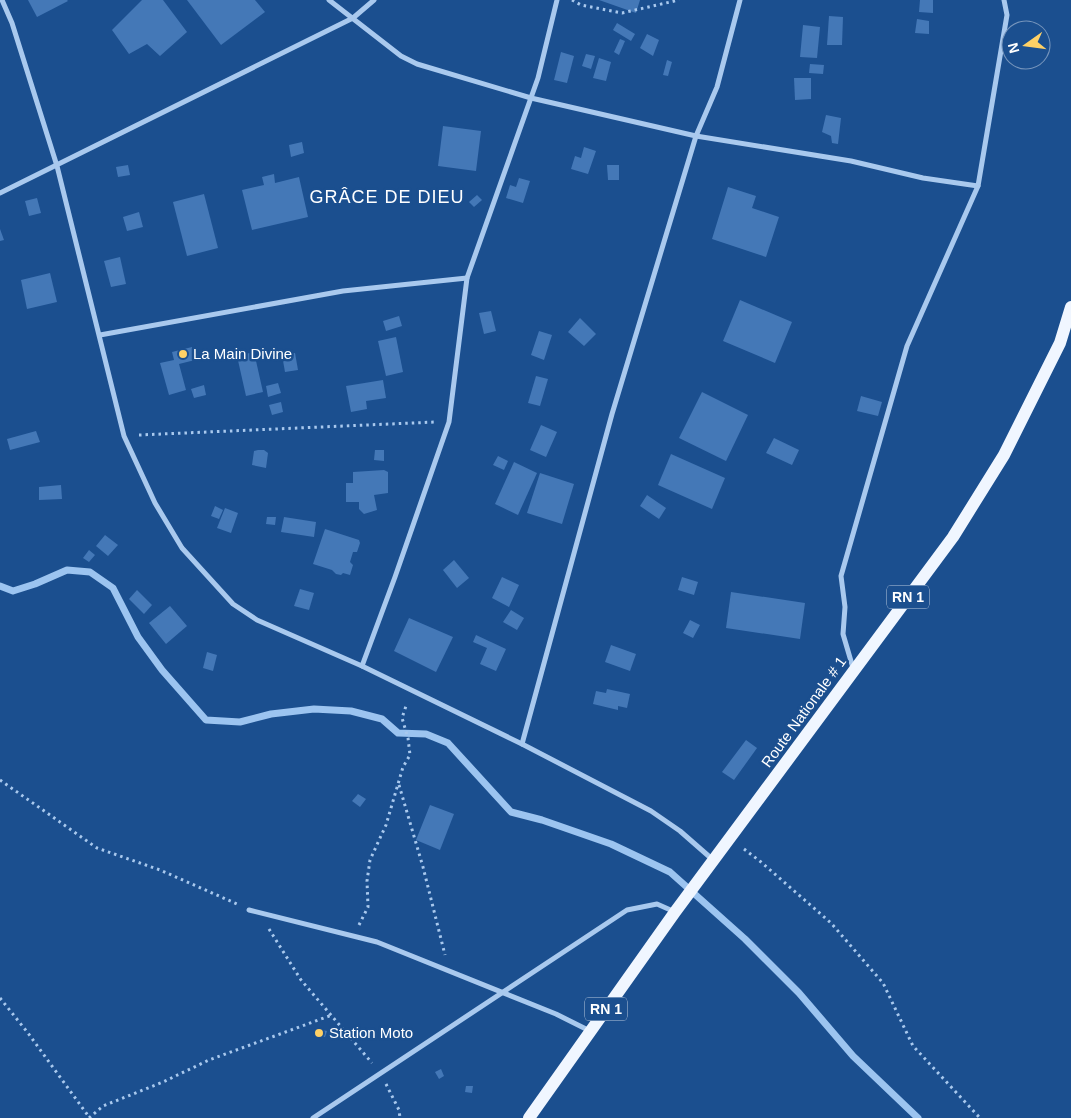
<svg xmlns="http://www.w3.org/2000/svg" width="1071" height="1118" font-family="Helvetica,sans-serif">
	<rect width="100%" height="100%" fill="#1b4f8f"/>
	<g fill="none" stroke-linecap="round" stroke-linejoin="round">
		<polyline stroke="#9cc4f0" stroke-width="7" points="0,586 13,591 35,584 67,570 90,572 113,588 138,637 162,670 206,720 240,722 271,714 314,709 351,711 382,719 398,733 426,734 448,743 511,812 542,820 611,844 670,872 745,939 799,993 853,1056 918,1118"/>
	</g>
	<g fill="#4478b7">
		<polygon points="28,0 67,0 68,1 37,17"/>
		<polygon points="142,0 163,0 187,32 160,56 147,44 129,54 112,30"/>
		<polygon points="187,0 255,0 265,12 221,45"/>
		<polygon points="599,0 640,0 636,13"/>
		<polygon points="920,0 933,0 933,13 919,12"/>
		<polygon points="829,16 843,17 842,45 827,45"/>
		<polygon points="917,19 929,21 929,34 915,33"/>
		<polygon points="617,23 635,34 631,41 613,30"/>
		<polygon points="803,25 820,27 817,58 800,57"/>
		<polygon points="647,34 659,40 653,56 640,48"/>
		<polygon points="620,39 625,41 619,55 614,52"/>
		<polygon points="561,52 574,56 567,83 554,80"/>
		<polygon points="586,54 595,56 591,69 582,66"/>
		<polygon points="599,58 611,62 606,81 593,78"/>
		<polygon points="667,60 672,62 668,76 663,75"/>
		<polygon points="810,64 824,65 823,74 809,73"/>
		<polygon points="794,78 811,78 811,99 795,100"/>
		<polygon points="826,115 841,118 838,144 832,143 831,136 822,132"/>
		<polygon points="443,126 481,131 476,171 438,166"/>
		<polygon points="302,142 304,153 291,157 289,145"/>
		<polygon points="584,147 596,151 588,174 571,169 575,156 581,158"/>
		<polygon points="128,165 130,175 118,177 116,167"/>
		<polygon points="607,165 619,165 619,180 608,180"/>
		<polygon points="274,174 275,183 299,177 308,217 252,230 242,190 264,185 262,177"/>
		<polygon points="519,178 530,181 523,203 506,198 510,185 516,187"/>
		<polygon points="728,187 756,196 752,208 779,217 766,257 712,239"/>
		<polygon points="204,194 218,248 187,256 173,202"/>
		<polygon points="477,195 482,200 474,207 469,202"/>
		<polygon points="37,198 41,213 29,216 25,201"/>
		<polygon points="139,212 143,227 127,231 123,217"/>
		<polygon points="0,229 4,240 0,241"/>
		<polygon points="120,257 126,284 111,287 104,261"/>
		<polygon points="50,273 57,302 27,309 21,280"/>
		<polygon points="740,300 792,322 775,363 723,341"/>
		<polygon points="491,311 496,331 484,334 479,313"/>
		<polygon points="399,316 402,326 386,331 383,321"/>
		<polygon points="580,318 596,334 584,346 568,332"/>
		<polygon points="539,331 552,335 544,360 531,355"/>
		<polygon points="396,337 403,372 386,376 378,341"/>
		<polygon points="192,347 195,360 179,364 186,390 169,395 160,363 174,360 172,352"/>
		<polygon points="254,352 263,392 246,396 237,356"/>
		<polygon points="295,353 298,370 285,372 282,355"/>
		<polygon points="536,376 548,379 540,406 528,403"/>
		<polygon points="383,380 386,398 366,401 367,409 351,412 346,386"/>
		<polygon points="278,383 281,393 268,397 266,386"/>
		<polygon points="204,385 206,395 194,398 191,389"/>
		<polygon points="702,392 748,415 726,461 679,438"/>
		<polygon points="861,396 882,402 878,416 857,411"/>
		<polygon points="281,402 283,412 272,415 269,405"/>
		<polygon points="541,425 557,432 546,457 530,450"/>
		<polygon points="36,431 40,442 10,450 7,439"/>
		<polygon points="774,438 799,450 792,465 766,453"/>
		<polygon points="258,450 264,450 268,453 266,468 252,465 254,451"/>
		<polygon points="375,450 384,450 384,461 374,460"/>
		<polygon points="671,454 725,478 712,509 658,485"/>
		<polygon points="498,456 508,461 504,470 493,465"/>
		<polygon points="514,462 537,473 518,515 495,504"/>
		<polygon points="384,470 388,472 388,493 374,495 377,510 364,514 359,509 359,502 346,502 346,483 353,483 353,472"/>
		<polygon points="540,473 574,484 562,524 527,513"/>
		<polygon points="61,485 62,499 39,500 39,487"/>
		<polygon points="647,495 666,508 659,519 640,506"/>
		<polygon points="215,506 223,510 219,519 211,516"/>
		<polygon points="225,508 238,513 231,533 217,528"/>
		<polygon points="267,517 276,517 275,525 266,524"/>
		<polygon points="284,517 316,522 314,537 281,532"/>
		<polygon points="325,529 359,540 360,543 357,552 353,552 350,562 353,565 350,575 343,573 341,575 336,574 332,570 313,564"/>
		<polygon points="105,535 118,545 108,556 96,546"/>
		<polygon points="89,550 95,555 89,562 83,558"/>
		<polygon points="454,560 469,578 457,588 443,570"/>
		<polygon points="502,577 519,585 509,607 492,598"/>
		<polygon points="682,577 698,582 694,595 678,590"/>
		<polygon points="300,589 314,593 309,610 294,606"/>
		<polygon points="137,590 152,605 144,614 129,599"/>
		<polygon points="731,592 805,603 800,639 726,628"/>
		<polygon points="170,606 187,626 166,644 149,623"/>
		<polygon points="511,610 524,618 517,630 503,622"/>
		<polygon points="409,618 453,637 436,672 394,651"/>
		<polygon points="690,620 700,625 693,638 683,633"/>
		<polygon points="476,635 506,649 496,671 480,664 487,648 473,642"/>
		<polygon points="611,645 636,654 630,671 605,662"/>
		<polygon points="207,652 217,655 213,671 203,668"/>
		<polygon points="607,689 630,694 627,708 618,706 618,710 593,704 596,691 606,693"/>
		<polygon points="746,740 757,748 734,780 722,772"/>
		<polygon points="358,794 366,799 360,807 352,801"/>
		<polygon points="430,805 454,814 440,850 416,840"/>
		<polygon points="322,1030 327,1031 325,1037 321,1036"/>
		<polygon points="441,1069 444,1076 439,1079 435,1072"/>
		<polygon points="466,1086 473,1086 472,1093 465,1092"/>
	</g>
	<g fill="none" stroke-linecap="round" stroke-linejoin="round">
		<g stroke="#a9c9ee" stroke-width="3" stroke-dasharray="2.5 4" stroke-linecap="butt">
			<polyline points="572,0 581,5 622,13 679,0"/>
			<polyline points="139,435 435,422"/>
			<polyline points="0,780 97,848 160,870 237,904"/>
			<polyline points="399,785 423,867 445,955"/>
			<polyline points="744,849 761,862 831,923 883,983 913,1046 980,1118"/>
			<polyline points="359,925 368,907 367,881 370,860 386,825 403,767 410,755 408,738 402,718 407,703"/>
			<polyline points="269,929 301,980 372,1063"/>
			<polyline points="0,998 28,1033 89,1117"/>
			<polyline points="386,1084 399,1110 400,1118"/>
			<polyline points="89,1118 103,1106 163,1082 209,1060 332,1015"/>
		</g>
		<g stroke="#a9c9ee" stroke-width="5">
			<polyline points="2,0 12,23 57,166 124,436 155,503 182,548 233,604 257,620 362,666 522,744 651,811 680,831 712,859"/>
			<polyline points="329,0 401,56 417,64 531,98 696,136 851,161 923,178 978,186"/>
			<polyline points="0,193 353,18 374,0"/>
			<polyline points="100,335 343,291 467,278"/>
			<polyline points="362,666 395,577 449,422 467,278 538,78 557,0"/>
			<polyline points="853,668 843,634 845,607 841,576 907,346 978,186 1007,15 1004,0"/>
			<polyline points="522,744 612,414 696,136 717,87 740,0"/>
			<polyline points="249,910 377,942 556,1014 590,1031"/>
			<polyline points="313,1118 627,910 657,904 675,912"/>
		</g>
		<polyline stroke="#f0f6ff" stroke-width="12" points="529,1118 675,912 953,537 1004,455 1060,343 1071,307"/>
	</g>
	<g fill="#ffd166" stroke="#1b4f8f" stroke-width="2">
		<circle cx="183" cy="354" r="5"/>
		<circle cx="319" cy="1033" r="5"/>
	</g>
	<g text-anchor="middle" stroke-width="5" stroke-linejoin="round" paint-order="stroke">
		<g fill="#1b4f8f" stroke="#bbcadd" stroke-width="1">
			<rect x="887" y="585.5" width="42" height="23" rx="4"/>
			<rect x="585" y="997.5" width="42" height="23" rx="4"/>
		</g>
		<g font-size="14" font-weight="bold" fill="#fff">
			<text x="908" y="602">RN 1</text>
			<text x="606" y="1014">RN 1</text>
		</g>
		<g font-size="15" fill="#fff" stroke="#1b4f8f" text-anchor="start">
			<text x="193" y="359">La Main Divine</text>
			<text x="329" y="1038">Station Moto</text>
		</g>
		<g font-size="15" fill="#fff" stroke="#1b4f8f">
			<text transform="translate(804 712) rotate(-54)" y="5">Route Nationale # 1</text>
		</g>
		<g font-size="18" letter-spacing="1" fill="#fff" stroke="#1b4f8f">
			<text x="387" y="203">GRÂCE DE DIEU</text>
		</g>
	</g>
	<g transform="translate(1026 45) rotate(256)"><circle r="24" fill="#1b4f8f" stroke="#7695bc"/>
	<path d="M0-4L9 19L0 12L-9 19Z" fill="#ffd166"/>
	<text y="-8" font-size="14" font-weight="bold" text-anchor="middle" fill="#ffffff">N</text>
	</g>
</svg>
